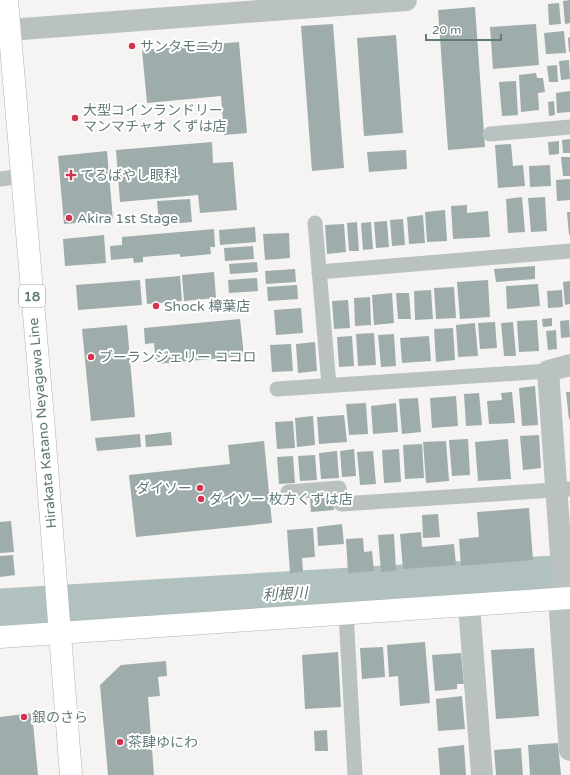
<svg xmlns="http://www.w3.org/2000/svg" width="570" height="775" font-family="'Varela Round','Noto Sans JP',sans-serif">
	<rect width="100%" height="100%" fill="#f5f4f2"/>
	<g fill="none" stroke-linecap="round" stroke-linejoin="round">
		<polyline stroke="#b1c1bf" stroke-width="45" points="0,611 570,577"/>
	</g>
	<g fill="#9facac">
		<polygon points="570,0 570,23 565,24 563,1"/>
		<polygon points="559,3 561,24 549,25 548,4"/>
		<polygon points="475,7 485,147 448,150 438,10"/>
		<polygon points="333,24 344,168 312,171 301,26"/>
		<polygon points="536,24 539,65 493,69 490,27"/>
		<polygon points="564,31 566,53 546,54 544,33"/>
		<polygon points="396,35 403,133 364,136 357,38"/>
		<polygon points="570,37 570,52 569,52 568,38"/>
		<polygon points="239,42 247,133 224,135 221,96 147,103 142,50"/>
		<polygon points="569,60 570,79 561,80 559,61"/>
		<polygon points="557,65 558,82 549,82 547,66"/>
		<polygon points="536,73 537,78 543,78 545,92 538,93 539,110 521,112 519,75"/>
		<polygon points="516,81 518,115 502,116 499,82"/>
		<polygon points="570,91 570,112 557,113 556,93"/>
		<polygon points="554,101 555,115 549,116 548,102"/>
		<polygon points="570,139 570,153 563,153 562,140"/>
		<polygon points="559,141 559,154 549,155 548,142"/>
		<polygon points="212,142 213,163 233,162 237,210 200,213 198,195 120,202 116,150"/>
		<polygon points="511,144 513,166 523,165 525,186 498,188 495,145"/>
		<polygon points="406,150 407,169 369,172 367,152"/>
		<polygon points="107,151 113,220 64,224 58,156"/>
		<polygon points="561,157 570,157 570,176 563,176"/>
		<polygon points="550,165 551,186 530,187 529,166"/>
		<polygon points="570,179 570,200 557,201 556,180"/>
		<polygon points="522,197 525,232 508,233 506,199"/>
		<polygon points="545,197 547,231 531,232 528,198"/>
		<polygon points="190,199 192,222 159,225 157,201"/>
		<polygon points="467,205 467,213 488,211 490,237 453,239 451,206"/>
		<polygon points="445,210 447,241 427,242 425,212"/>
		<polygon points="567,212 570,212 570,235 569,235"/>
		<polygon points="423,215 425,243 409,244 407,217"/>
		<polygon points="403,219 405,245 392,246 390,220"/>
		<polygon points="387,221 389,247 376,248 374,222"/>
		<polygon points="357,222 359,251 349,251 347,223"/>
		<polygon points="371,222 373,249 363,250 361,223"/>
		<polygon points="344,224 346,252 327,254 325,225"/>
		<polygon points="255,227 256,242 220,245 219,230"/>
		<polygon points="214,229 215,247 210,247 211,254 180,257 180,254 143,257 143,262 134,263 133,258 111,260 110,246 122,245 122,237"/>
		<polygon points="289,233 290,258 265,260 263,234"/>
		<polygon points="104,235 106,263 65,266 63,239"/>
		<polygon points="253,246 254,259 225,261 224,248"/>
		<polygon points="257,262 258,272 230,274 229,264"/>
		<polygon points="535,266 535,279 496,282 494,269"/>
		<polygon points="295,269 296,282 266,284 265,271"/>
		<polygon points="214,272 216,298 184,301 182,275"/>
		<polygon points="180,276 182,301 147,304 145,279"/>
		<polygon points="257,278 258,291 229,293 228,280"/>
		<polygon points="140,280 142,305 78,310 76,285"/>
		<polygon points="488,280 490,317 460,319 457,282"/>
		<polygon points="570,281 570,304 565,305 563,282"/>
		<polygon points="538,284 540,306 507,309 506,286"/>
		<polygon points="297,285 298,299 268,301 267,287"/>
		<polygon points="454,287 456,318 436,319 434,288"/>
		<polygon points="431,290 433,319 415,320 414,291"/>
		<polygon points="562,290 563,307 548,308 547,291"/>
		<polygon points="392,293 394,323 374,325 372,295"/>
		<polygon points="396,293 409,293 411,319 398,319"/>
		<polygon points="370,297 371,325 355,326 354,298"/>
		<polygon points="348,300 350,328 334,329 332,301"/>
		<polygon points="301,308 303,333 276,335 274,310"/>
		<polygon points="552,318 552,326 543,327 542,319"/>
		<polygon points="240,319 244,356 156,364 154,343 145,344 144,328"/>
		<polygon points="537,320 539,351 519,352 517,321"/>
		<polygon points="569,320 570,337 561,338 560,321"/>
		<polygon points="495,322 497,348 480,349 478,323"/>
		<polygon points="513,322 516,356 504,356 501,323"/>
		<polygon points="475,323 478,356 458,357 456,325"/>
		<polygon points="127,325 135,417 91,421 82,329"/>
		<polygon points="453,328 455,360 436,362 434,329"/>
		<polygon points="556,330 557,349 548,350 546,331"/>
		<polygon points="374,333 376,365 358,366 356,334"/>
		<polygon points="394,334 396,366 381,367 378,335"/>
		<polygon points="352,336 354,366 339,367 337,337"/>
		<polygon points="429,336 431,361 402,363 400,338"/>
		<polygon points="315,342 317,371 298,373 296,344"/>
		<polygon points="291,344 293,371 272,372 270,345"/>
		<polygon points="535,386 538,425 522,426 519,388"/>
		<polygon points="512,392 515,423 489,424 487,401 502,400 501,393"/>
		<polygon points="566,392 570,392 570,419 569,420"/>
		<polygon points="479,393 482,425 466,426 464,394"/>
		<polygon points="456,396 458,426 432,428 430,398"/>
		<polygon points="418,398 421,432 402,434 399,399"/>
		<polygon points="366,403 368,434 349,435 346,404"/>
		<polygon points="396,403 398,432 373,434 371,406"/>
		<polygon points="344,415 347,442 319,444 317,417"/>
		<polygon points="313,416 315,445 297,447 295,418"/>
		<polygon points="293,421 295,448 277,449 275,422"/>
		<polygon points="171,432 172,445 146,447 145,435"/>
		<polygon points="140,434 141,447 97,451 95,438"/>
		<polygon points="539,435 541,468 523,470 520,436"/>
		<polygon points="468,439 470,475 452,476 449,440"/>
		<polygon points="508,439 511,479 478,481 475,442"/>
		<polygon points="264,441 272,523 136,537 129,475 230,464 228,445"/>
		<polygon points="446,441 449,481 426,483 423,442"/>
		<polygon points="422,444 424,478 405,479 403,445"/>
		<polygon points="354,449 356,476 342,477 340,451"/>
		<polygon points="399,449 401,482 384,483 382,450"/>
		<polygon points="337,451 339,478 321,479 319,453"/>
		<polygon points="373,451 376,484 360,485 357,452"/>
		<polygon points="315,455 317,480 300,481 298,456"/>
		<polygon points="293,456 295,483 279,484 277,457"/>
		<polygon points="333,497 334,510 311,512 310,499"/>
		<polygon points="529,508 533,560 461,566 459,539 479,537 477,512"/>
		<polygon points="438,514 440,537 423,538 422,515"/>
		<polygon points="11,521 14,552 0,553 0,522"/>
		<polygon points="342,524 344,544 318,546 317,527"/>
		<polygon points="313,528 315,557 302,558 303,572 290,573 287,530"/>
		<polygon points="421,532 422,547 454,544 456,565 403,569 400,534"/>
		<polygon points="394,534 396,571 381,572 378,535"/>
		<polygon points="363,538 364,552 372,551 374,571 348,573 346,539"/>
		<polygon points="13,555 15,575 0,577 0,556"/>
		<polygon points="425,642 430,703 400,706 398,676 389,677 387,645"/>
		<polygon points="383,647 385,677 362,679 360,648"/>
		<polygon points="534,648 539,716 496,719 491,650"/>
		<polygon points="338,652 341,707 305,709 302,655"/>
		<polygon points="461,653 464,684 457,684 457,689 435,691 432,655"/>
		<polygon points="166,661 167,676 158,677 160,696 148,697 154,775 108,775 100,685 121,665"/>
		<polygon points="462,696 465,729 438,731 436,699"/>
		<polygon points="32,713 38,775 0,775 0,717"/>
		<polygon points="327,730 328,751 315,751 314,731"/>
		<polygon points="558,743 561,775 530,775 528,745"/>
		<polygon points="464,745 466,775 440,775 438,748"/>
		<polygon points="521,748 523,775 496,775 494,750"/>
	</g>
	<g fill="none" stroke-linecap="round" stroke-linejoin="round">
		<g stroke="#acb6b6" stroke-width="23">
			<polyline id="secondary" points="0,637 570,598"/>
		</g>
		<g stroke="#adb5b6" stroke-width="23">
			<polyline id="primary" points="7,0 44,430 71,775"/>
		</g>
		<g stroke="#b9c1c1" stroke-width="15">
			<polyline points="490,134 570,127"/>
			<polyline points="0,179 22,176"/>
			<polyline points="315,223 329,385"/>
			<polyline points="319,272 570,251"/>
			<polyline points="277,389 548,371"/>
			<polyline points="288,492 339,488 341,504 570,489"/>
			<polyline points="346,613 355,775"/>
		</g>
		<g stroke="#b9c1c1" stroke-width="22">
			<polyline points="9,30 406,0"/>
			<polyline points="564,598 548,371 570,365"/>
			<polyline points="559,599 570,750"/>
			<polyline points="469,605 482,775"/>
		</g>
		<use href="#secondary" stroke="#fff" stroke-width="22"/>
		<use href="#primary" stroke="#fff" stroke-width="22"/>
	</g>
	<g fill="#d3334d" stroke="#fff" stroke-width="1.5">
		<circle cx="132" cy="46" r="4"/>
		<circle cx="75" cy="118" r="4"/>
		<path d="M69 169h4v4h4v4h-4v4h-4v-4h-4v-4h4z"/>
		<circle cx="69" cy="218" r="4"/>
		<circle cx="156" cy="306" r="4"/>
		<circle cx="91" cy="357" r="4"/>
		<circle cx="200" cy="488" r="4"/>
		<circle cx="201" cy="499" r="4"/>
		<circle cx="24" cy="717" r="4"/>
		<circle cx="120" cy="742" r="4"/>
	</g>
	<g text-anchor="middle" stroke-width="4" stroke-linejoin="round" paint-order="stroke">
		<rect fill="#fff" stroke="#91a2a2" stroke-width="1" x="19" y="285" width="26" height="22" rx="3"/>
		<g font-size="13" font-weight="bold" fill="#627a7a">
			<text x="32" y="301">18</text>
		</g>
		<g font-size="14" fill="#627a7a" stroke="#fff" text-anchor="start">
			<text x="140" y="51">サンタモニカ</text>
			<text x="83" y="115">大型コインランドリー<tspan x="83" dy="16">マンマチャオ くずは店</tspan></text>
			<text x="80" y="180">てるばやし眼科</text>
			<text x="77" y="223">Akira 1st Stage</text>
			<text x="164" y="311">Shock 樟葉店</text>
			<text x="99" y="362">ブーランジェリー ココロ</text>
			<text x="192" y="493" text-anchor="end">ダイソー</text>
			<text x="209" y="504">ダイソー 枚方くずは店</text>
			<text x="32" y="722">銀のさら</text>
			<text x="128" y="747">茶肆ゆにわ</text>
		</g>
		<g font-size="14" fill="#627a7a" stroke="#fff">
			<text transform="translate(42 423) rotate(-95)" y="5">Hirakata Katano Neyagawa Line</text>
		</g>
		<g font-size="15" font-style="italic" fill="#5e7673" stroke="#fff">
			<text transform="translate(285 594) rotate(-3)" y="5">利根川</text>
		</g>
	</g>
	<path d="M426 34v6h75v-6" fill="none" stroke="#627a7a" stroke-width="2"/>
	<text x="432" y="34" font-size="12" fill="#627a7a" stroke="#ffffff" stroke-width="3" paint-order="stroke">20 m</text>
</svg>
